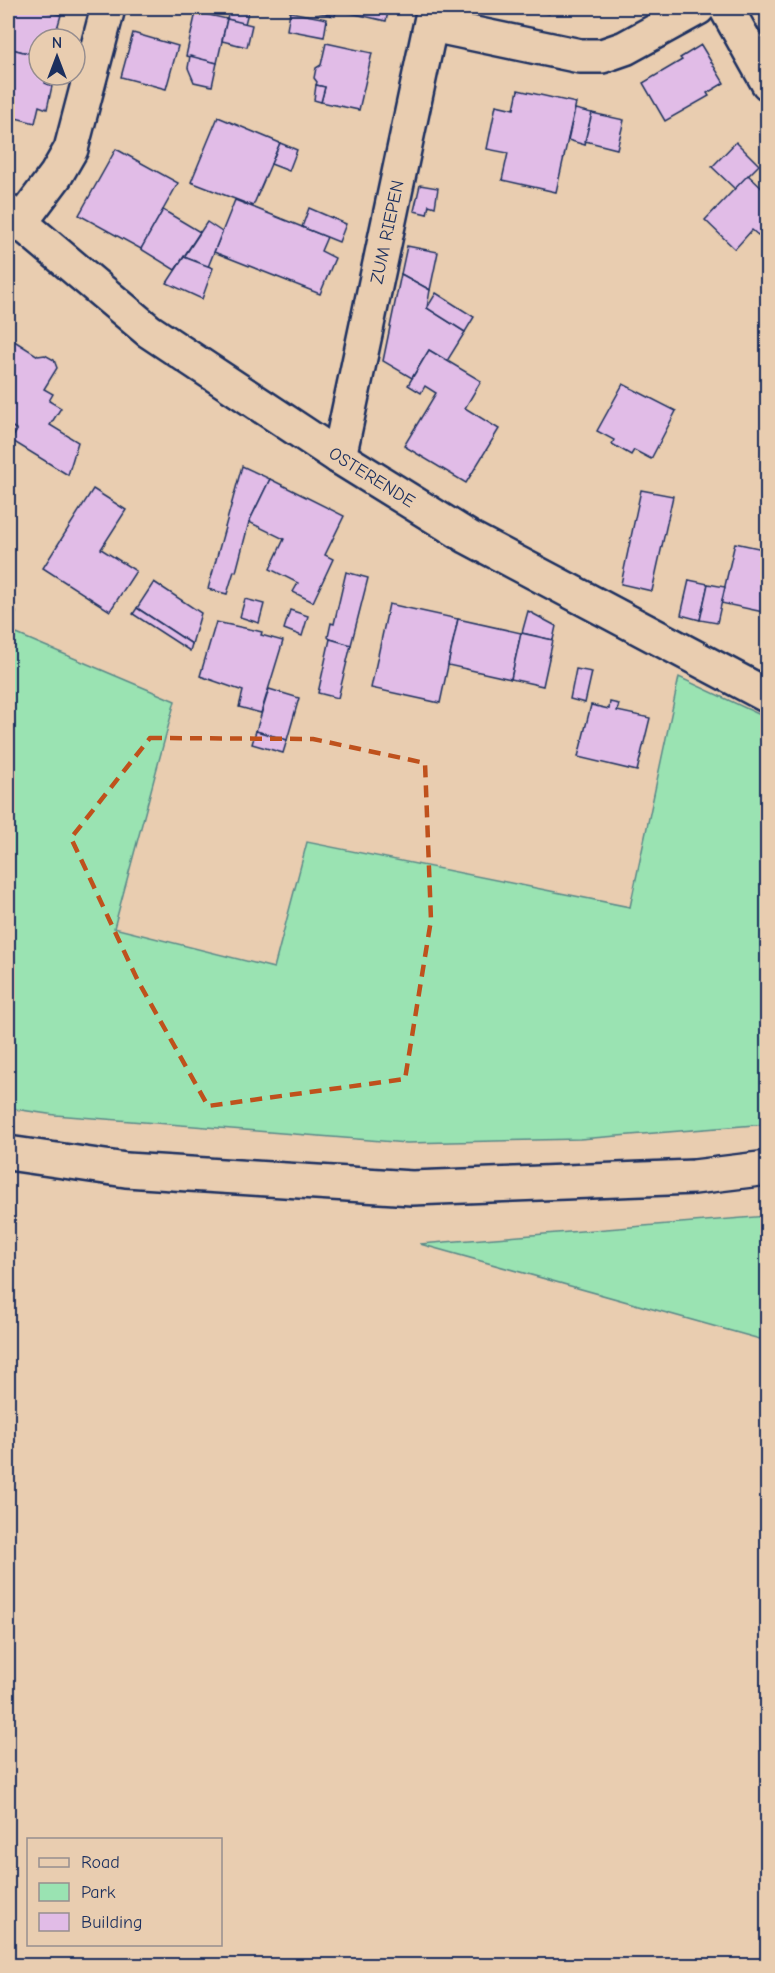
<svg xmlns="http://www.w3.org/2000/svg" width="775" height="1973" font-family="'Comic Neue',sans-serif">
	<rect width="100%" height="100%" fill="#e9cdb0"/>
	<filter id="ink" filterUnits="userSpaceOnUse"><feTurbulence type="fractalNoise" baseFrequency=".0167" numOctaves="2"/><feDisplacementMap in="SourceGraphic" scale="12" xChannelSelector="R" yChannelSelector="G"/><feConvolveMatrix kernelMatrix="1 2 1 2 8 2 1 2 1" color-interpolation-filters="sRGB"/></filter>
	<g filter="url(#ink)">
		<g fill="#9ae3b2" stroke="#5a8988" stroke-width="1.5">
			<polygon points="8,607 16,612 12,632 175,701 114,928 274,968 307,842 630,907 679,677 767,718 767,1124 580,1139 407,1143 55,1115 8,1108"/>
			<polygon points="767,1216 767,1341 420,1244"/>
		</g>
		<g fill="#e1bce7" stroke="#1b2f5e" stroke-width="1.5">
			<polygon points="9,8 34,8 61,15 54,39 39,39 39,56 8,48 8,15"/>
			<polygon points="230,8 249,8 245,24 227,19"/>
			<polygon points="314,8 337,8 335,16 313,11"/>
			<polygon points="337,8 389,8 386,21 337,10"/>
			<polygon points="520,8 551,8 549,14"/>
			<polygon points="196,12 227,19 217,63 186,56"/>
			<polygon points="290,12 327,19 324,37 287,30"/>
			<polygon points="227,19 252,25 247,47 222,41"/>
			<polygon points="133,33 178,46 166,89 121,77"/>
			<polygon points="326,43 372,53 359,110 321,102 325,87 316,85 317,82 314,78 316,68 321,65"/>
			<polygon points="701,45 724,83 707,93 709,96 665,121 643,83 682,60 680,58"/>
			<polygon points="8,48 39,56 39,75 47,75 45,83 52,86 47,109 39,106 35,123 8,116"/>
			<polygon points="190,56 217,63 212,86 194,82 188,68"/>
			<polygon points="316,85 325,87 321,102 314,100"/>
			<polygon points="518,90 576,103 556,192 502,180 508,153 487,149 496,105 514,109"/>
			<polygon points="575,109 592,113 585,145 568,140"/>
			<polygon points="592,113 624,120 617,149 585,141"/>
			<polygon points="218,117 280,143 253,206 191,182"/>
			<polygon points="736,142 759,165 735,189 712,167"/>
			<polygon points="280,143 297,150 289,171 271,164"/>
			<polygon points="116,149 178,183 141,249 79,215"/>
			<polygon points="748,175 768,194 768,226 758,235 752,230 735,249 705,220"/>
			<polygon points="420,185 438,188 435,207 429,205 427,214 414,211"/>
			<polygon points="235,200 327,237 321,251 335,258 320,294 214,252"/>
			<polygon points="309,208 346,224 339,242 302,227"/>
			<polygon points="163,210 200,232 175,270 141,249"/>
			<polygon points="207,222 222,232 208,267 184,257"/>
			<polygon points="407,246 438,252 430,290 401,274"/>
			<polygon points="184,257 213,268 202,299 167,283"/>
			<polygon points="401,274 430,290 427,308 465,332 447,361 429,350 412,378 383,361"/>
			<polygon points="436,293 474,317 465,332 427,308"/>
			<polygon points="8,337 38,356 45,355 54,360 57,368 44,389 53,394 49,401 61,408 50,425 78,442 68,475 11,440 17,430 8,424"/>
			<polygon points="429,350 481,381 465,408 499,429 466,483 404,446 436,393 425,386 421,393 408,385"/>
			<polygon points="623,384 676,411 651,459 634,450 631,455 612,444 614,440 597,431"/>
			<polygon points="8,424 17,430 8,446"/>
			<polygon points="242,466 270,479 249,522 236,572 234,571 227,594 208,589"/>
			<polygon points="270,479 344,516 325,555 333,559 313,602 293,592 298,583 270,569 284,539 249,522"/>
			<polygon points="93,489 126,510 101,549 136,571 110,611 43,568"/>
			<polygon points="641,490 673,496 652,591 621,584"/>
			<polygon points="735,543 768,550 768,613 721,603"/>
			<polygon points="346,572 368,578 351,645 330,639 328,637 331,623 334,624"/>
			<polygon points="689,580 708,584 700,620 681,615"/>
			<polygon points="154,582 201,613 192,644 137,608"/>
			<polygon points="708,584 725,587 717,623 700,620"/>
			<polygon points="245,599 264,604 259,623 240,617"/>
			<polygon points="389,604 458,619 440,703 371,688"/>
			<polygon points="137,608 192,644 190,651 133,614"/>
			<polygon points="290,610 308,616 302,636 284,629"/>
			<polygon points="528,611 556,626 553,640 522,633"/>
			<polygon points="458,619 521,633 511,679 448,665"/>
			<polygon points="216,622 254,630 262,632 261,635 283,641 261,713 239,707 243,691 200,676"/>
			<polygon points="521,633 553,640 543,686 511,679"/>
			<polygon points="330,639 351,645 338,698 318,693"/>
			<polygon points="576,669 592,672 585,703 570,699"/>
			<polygon points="269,689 299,698 287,740 256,731"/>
			<polygon points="610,702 619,704 617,711 650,718 637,771 578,757 591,705 609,709"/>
			<polygon points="256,731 287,740 283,753 252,744"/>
		</g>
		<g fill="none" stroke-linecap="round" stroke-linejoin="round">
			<g stroke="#1b2f5e" stroke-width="38">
				<g id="street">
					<polyline points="726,8 768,83"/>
					<polyline points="432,25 580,56 602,56 625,48 698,8"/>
					<polyline points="8,212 149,331 339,457 468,537 768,696"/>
					<polyline points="20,223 56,175 71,149 108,8"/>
					<polyline points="339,457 434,8"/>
				</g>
			</g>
			<g stroke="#1b2f5e" stroke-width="38">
				<polyline id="secondary" points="8,1153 126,1170 412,1188 694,1177 768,1168"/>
			</g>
			<use href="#street" stroke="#e9cdb0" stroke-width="33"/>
			<use href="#secondary" stroke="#e9cdb0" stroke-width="33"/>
		</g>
	</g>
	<path fill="none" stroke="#bf511c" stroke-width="4.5" stroke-dasharray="12 8" stroke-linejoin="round" d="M150,738L313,739L425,763L431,920L405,1079L208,1106L138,981L71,838Z"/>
	<g text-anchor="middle" stroke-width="6" stroke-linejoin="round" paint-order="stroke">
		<g font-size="18" fill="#1b2f5e" stroke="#e9cdb0">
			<text transform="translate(387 232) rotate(-78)" y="6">ZUM RIEPEN</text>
			<text transform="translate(372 477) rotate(32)" y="6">OSTERENDE</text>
		</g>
	</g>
	<rect width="775" height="1973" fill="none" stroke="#e9cdb0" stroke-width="30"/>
	<rect x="15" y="15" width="745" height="1943" fill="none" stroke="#1b2f5e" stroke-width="2" filter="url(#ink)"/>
	<rect x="27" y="1838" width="195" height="108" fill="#e9cdb0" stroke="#978e8f" stroke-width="1.5"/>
	<rect x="39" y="1858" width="30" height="9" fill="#e9cdb0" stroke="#978e8f" stroke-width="1.5"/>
	<text x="81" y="1868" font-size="18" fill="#1b2f5e">Road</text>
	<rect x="39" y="1883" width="30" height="18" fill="#9ae3b2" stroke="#978e8f" stroke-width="1.5"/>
	<text x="81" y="1898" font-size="18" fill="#1b2f5e">Park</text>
	<rect x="39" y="1913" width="30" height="18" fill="#e1bce7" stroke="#978e8f" stroke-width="1.5"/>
	<text x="81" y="1928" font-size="18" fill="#1b2f5e">Building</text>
	<g transform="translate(57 57)"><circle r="28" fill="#e9cdb0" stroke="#978e8f" stroke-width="1.5"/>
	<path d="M0-4.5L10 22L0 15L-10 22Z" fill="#1b2f5e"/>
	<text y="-9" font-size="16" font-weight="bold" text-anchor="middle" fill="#1b2f5e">N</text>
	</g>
</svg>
